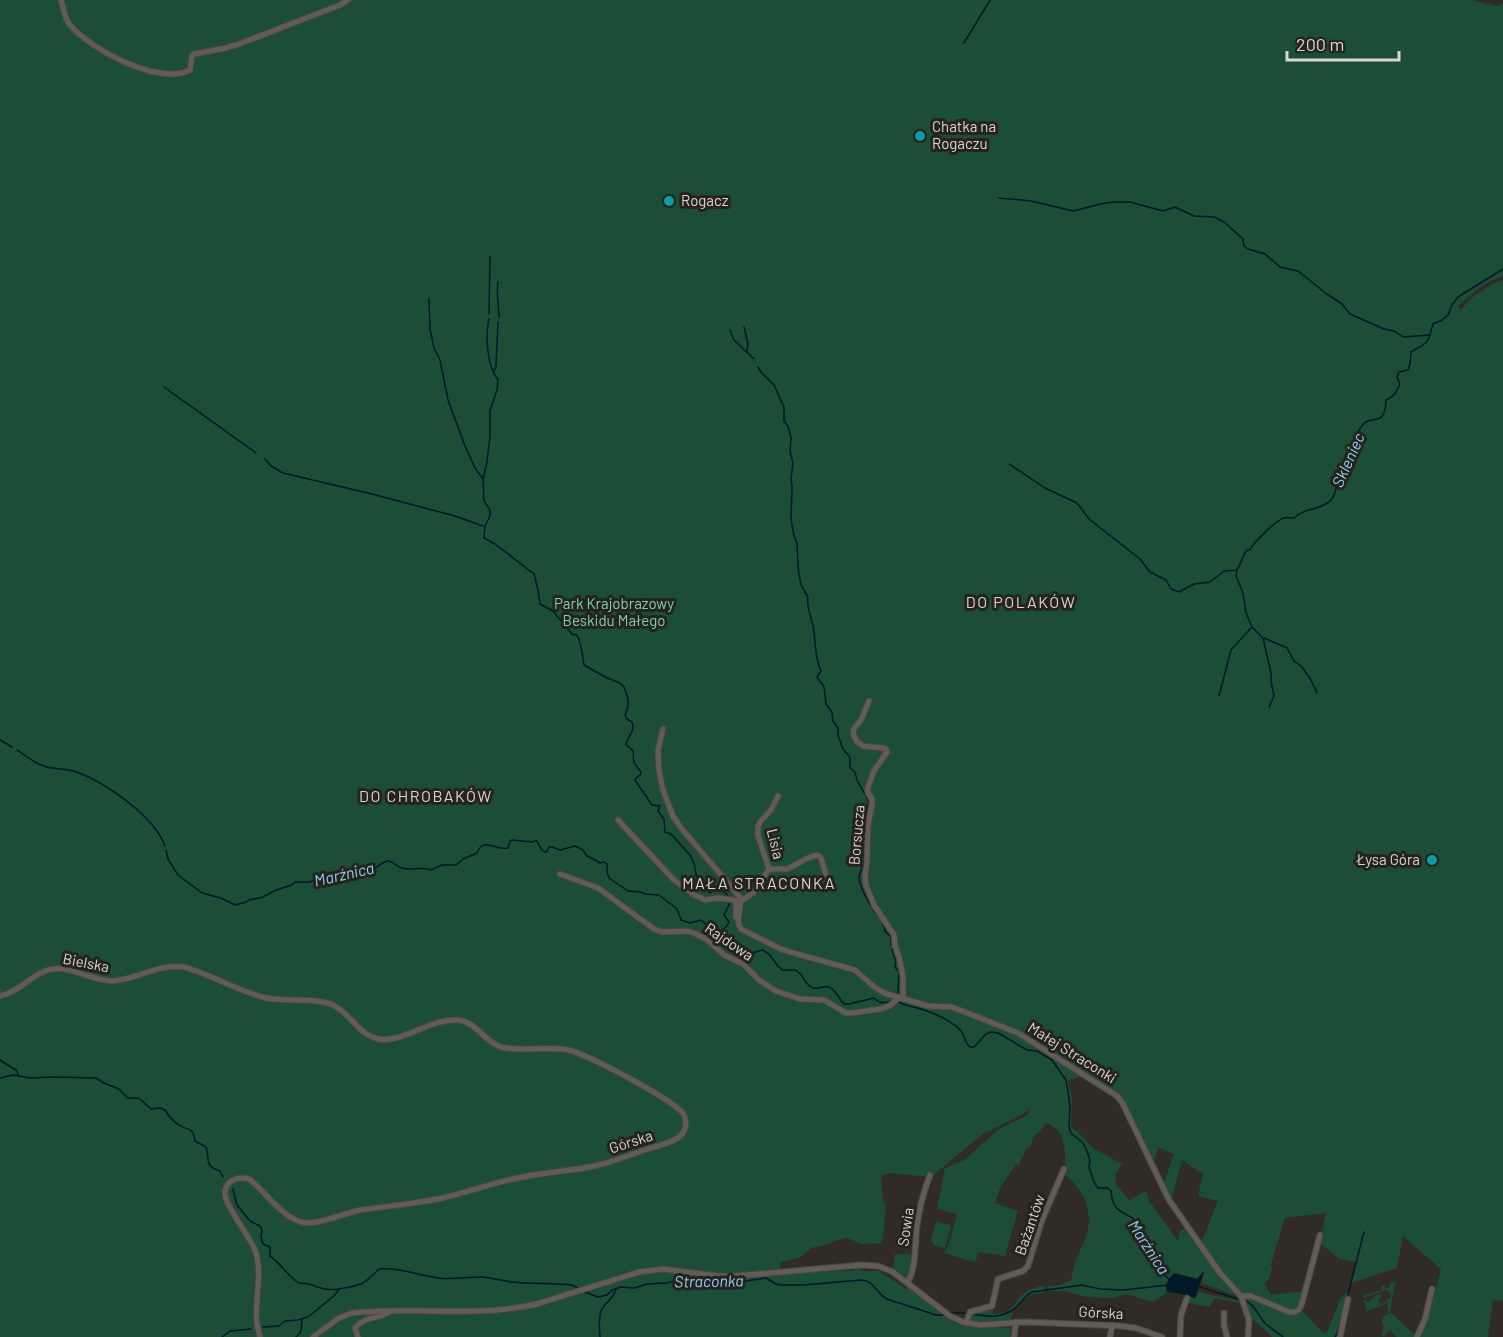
<svg xmlns="http://www.w3.org/2000/svg" width="1503" height="1337" font-family="Barlow,sans-serif">
	<rect width="100%" height="100%" fill="#302c25"/>
	<g fill="#1b4d37">
		<path d="M0,0H1475V1L1497,6L1503,4V276C1485,281 1472,294 1458,306L1461,310C1471,296 1487,286 1503,280V1301L1493,1300L1488,1337H1421L1422,1335L1421,1331L1431,1307L1441,1269L1403,1236L1397,1268L1351,1283L1356,1262L1340,1259L1319,1243L1321,1238H1323L1324,1235L1322,1233L1326,1213L1285,1218L1270,1267H1273L1268,1280L1264,1282L1271,1295L1304,1291L1301,1306L1294,1311L1251,1295L1241,1293L1227,1280L1201,1241L1204,1236L1218,1201L1198,1196L1203,1174L1182,1160L1172,1198L1177,1207H1175L1164,1183L1174,1154L1159,1148L1153,1161L1125,1103L1086,1075L1069,1080L1068,1082L1072,1100L1071,1127L1080,1134L1094,1149L1122,1164L1116,1173L1115,1183L1129,1200L1146,1191L1149,1201L1178,1241L1180,1231L1186,1228L1192,1236L1206,1258L1239,1297L1202,1283L1204,1272L1197,1279L1174,1273L1167,1292H1169L1152,1302L1126,1294L1112,1298L1087,1297L1065,1291H1047L1048,1286L1061,1285L1071,1280L1075,1263L1087,1234L1090,1215H1088C1089,1198 1075,1183 1063,1173L1066,1164L1065,1162C1066,1146 1063,1127 1045,1123L1041,1131L1035,1135L1029,1148L1026,1149L1019,1165L1016,1164L1000,1188L995,1203L1018,1211L1005,1256L979,1252L975,1262L944,1253L948,1246L957,1214L937,1209L945,1168L964,1160L999,1129L1026,1116L1029,1112V1108L1025,1113L983,1134L931,1177L890,1173L881,1176L883,1201L886,1205L883,1239H882L881,1243L861,1244L848,1238L837,1240L825,1245L811,1248L799,1258L781,1262L780,1270L752,1277L828,1270L854,1271V1269L860,1268V1271H879L906,1289L908,1286L946,1317L963,1326H996V1327L1010,1328L1011,1337H0Z"/>
		<polygon points="936,1222 951,1225 945,1248 934,1246 931,1239"/>
		<polygon points="895,1254 913,1254 909,1278 907,1278 893,1268"/>
		<polygon points="1391,1282 1395,1283 1390,1311 1388,1311 1388,1303 1367,1311 1363,1300 1368,1302 1378,1294 1382,1296 1378,1299 1380,1304 1387,1301 1386,1299 1390,1299 1391,1293 1385,1290 1363,1298 1363,1296 1382,1290 1381,1286 1384,1285 1385,1288 1383,1289 1390,1287"/>
		<path d="M1045,1286V1292L1030,1295L1012,1312L1011,1320L981,1322L968,1321L971,1313L993,1310V1314C1016,1313 1011,1303 1026,1292C1031,1288 1039,1287 1045,1286Z"/>
		<polygon points="1198,1292 1241,1301 1241,1303 1214,1298 1210,1307 1188,1303 1190,1296 1195,1298 1195,1301"/>
		<polygon points="1347,1292 1349,1292 1340,1337 1272,1337 1250,1317 1244,1298 1246,1297 1275,1307 1302,1311 1323,1333 1326,1334 1341,1298"/>
		<polygon points="1390,1312 1416,1336 1416,1337 1397,1337 1389,1330 1384,1337 1381,1335 1384,1328 1382,1322 1383,1317"/>
	</g>
	<path fill="#001929" d="M1203,1272H1204L1195,1298L1177,1293L1167,1292C1164,1284 1169,1278 1174,1273L1197,1279Z"/>
	<g fill="none" stroke-linecap="round" stroke-linejoin="round">
		<g stroke="#001929" stroke-width="1.5">
			<polyline points="964,43 990,0"/>
			<polyline points="999,198 1031,201 1073,211 1105,203 1114,202 1130,202 1163,211 1175,207 1194,216 1214,217 1224,222 1243,239 1244,246 1248,249 1265,254 1280,267 1298,271 1328,295 1341,303 1350,314 1384,329 1394,331 1403,337 1430,335"/>
			<path d="M498,282C496,294 499,306 499,317"/>
			<polyline points="429,299 430,329 434,348 440,360 448,400 465,446 475,468 483,479"/>
			<polyline points="489,314 490,257"/>
			<path d="M489,319C485,336 487,366 498,380L497,390L490,411V436L487,462L483,479L484,501L490,510V516L485,526L484,538L495,544L534,574L538,590L540,604L553,611L572,634L577,635C582,644 582,655 584,665L607,678L620,683L624,687L628,699V707L625,715L627,719L632,722C636,732 627,735 626,745C639,754 630,754 635,764C637,767 639,769 641,772L640,776H638L635,780L652,805L660,806L658,811L664,819L665,832L671,834L690,855L694,863L698,885L710,893L713,890C720,890 726,891 729,898"/>
			<polyline points="744,327 748,344 747,352"/>
			<polyline points="730,330 734,340 754,359"/>
			<path d="M758,367L761,372L774,385L784,407V421L788,426L791,438L790,451L793,463L791,479L792,487L791,520L794,536L797,544L798,567L800,580L802,587L808,597C806,609 811,615 813,626C816,641 814,656 821,671L817,677L824,687L826,704L832,712L833,721L838,728V735L843,749L850,757V768L855,772L857,780L868,800L869,807"/>
			<polyline points="494,371 496,367 498,322"/>
			<polyline points="164,387 256,453"/>
			<polyline points="265,459 271,466 283,473 372,494 455,516 483,526"/>
			<path d="M1009,464L1045,488L1077,503L1089,519L1140,559L1150,572L1166,580L1171,589L1179,592L1194,584L1210,582L1224,571L1237,570C1242,563 1241,557 1247,550H1250C1254,542 1275,521 1284,518C1287,517 1291,518 1294,518C1304,507 1321,511 1331,500C1336,495 1335,488 1338,482C1339,480 1343,478 1344,475C1345,471 1345,465 1346,461C1349,450 1355,436 1361,427C1371,412 1385,430 1386,400C1394,397 1396,392 1400,384L1397,377L1399,372L1408,370L1410,364L1411,352C1430,341 1427,345 1433,324L1442,320L1448,315L1452,305L1458,297L1503,269"/>
			<polyline points="1237,571 1236,576 1243,593 1246,613 1252,627 1263,638 1271,673 1271,682 1274,696 1269,707"/>
			<polyline points="1264,638 1287,648 1294,661 1301,666 1310,678 1317,693"/>
			<polyline points="1219,696 1231,650 1251,628"/>
			<polyline points="0,740 12,747"/>
			<path d="M17,750C25,755 33,762 41,765C52,770 66,768 77,772C106,783 154,816 165,846"/>
			<path d="M868,814L863,825L864,839L860,844C860,850 863,853 864,858C865,866 859,871 859,878C860,888 872,910 879,917"/>
			<path d="M166,850L168,859L178,875L202,893L221,898L235,905L246,902L249,900L263,897L276,890L292,885L295,882H310L328,873L337,872L341,871L354,873L359,872L363,867L372,870C377,868 382,861 389,861C394,862 397,867 402,868C412,871 421,866 431,870L442,865H456L463,859L477,853C483,836 496,851 508,848L510,841L512,840L533,842L536,840L542,850L545,852L547,851L549,847H552L560,850L575,846L583,850L587,856L595,860L600,863L604,862L607,864V872L609,878L628,891L640,892L645,894L659,895L677,909L681,920L690,923L701,920C714,933 732,939 744,953H753L762,950C774,955 773,963 781,969C786,972 790,969 795,970C803,973 804,983 811,987C817,991 823,985 829,987C834,988 840,1000 844,1004H849L874,998C880,1004 884,1003 892,1001"/>
			<polyline points="882,921 885,931 891,937 891,945"/>
			<polyline points="719,933 727,926 729,922 724,915 730,903"/>
			<polyline points="892,949 896,962 895,967 899,972 898,994"/>
			<path d="M899,1002C908,1007 918,1007 927,1011C938,1015 953,1022 961,1031C965,1036 964,1042 970,1047H974L986,1034L991,1032L998,1033L1027,1050L1037,1051L1052,1060L1066,1080L1070,1105L1069,1127L1071,1133L1083,1143L1087,1151L1090,1161L1089,1167L1094,1182L1098,1188H1108L1111,1191C1112,1208 1119,1211 1133,1218L1137,1231L1162,1273L1170,1280"/>
			<path d="M0,1060L16,1070L19,1076L30,1078L53,1077L96,1078L104,1083L119,1089L128,1098H139L151,1109L160,1108L165,1110C168,1115 174,1122 179,1125C188,1131 193,1126 195,1141L206,1147C210,1160 204,1166 220,1171L223,1177"/>
			<polyline points="0,1078 13,1075 19,1076"/>
			<path d="M233,1189L237,1205L250,1221L260,1226L262,1230L261,1237L263,1244L270,1247V1256C278,1261 292,1280 299,1283C303,1284 306,1283 309,1284C320,1288 327,1291 339,1289"/>
			<polyline points="1200,1287 1241,1300"/>
			<path d="M582,1291L598,1297L607,1295L612,1290L621,1287L634,1288L647,1284L666,1283L686,1279L709,1283H733L766,1278L776,1284L781,1285H804L861,1280C875,1281 876,1293 887,1299L936,1315H945"/>
			<polyline points="1347,1298 1364,1232"/>
			<path d="M1246,1301C1256,1305 1258,1317 1266,1324C1272,1329 1278,1333 1283,1337"/>
			<path d="M950,1313C970,1310 991,1323 1011,1311C1020,1306 1024,1296 1032,1292L1082,1285L1100,1289L1124,1290L1168,1285"/>
			<path d="M263,1327L279,1326L285,1321L298,1320L308,1317L335,1295L339,1289C363,1285 363,1285 379,1269C400,1267 419,1276 439,1278C452,1280 467,1277 480,1277C491,1277 501,1281 512,1282C532,1284 552,1283 572,1285L578,1288"/>
			<polyline points="222,1337 230,1331 251,1329"/>
			<polyline points="296,1337 301,1332 302,1319"/>
			<path d="M600,1337C599,1330 599,1317 601,1311C605,1302 613,1300 616,1289"/>
			<polyline points="1335,1337 1339,1329 1341,1320"/>
		</g>
		<g stroke="#4a4741" stroke-width="7">
			<g id="minor">
				<path d="M61,0C64,9 64,19 71,26C92,50 159,86 190,70L192,56L194,54L226,48L239,44L340,5L348,0"/>
				<polyline points="869,701 861,720 853,730 854,736 857,742 863,746 882,748 886,749 887,752 874,771 868,787 868,793 872,799 872,805 868,825 867,862 865,876 866,885 874,905 894,935 895,946 899,957 903,976 903,999"/>
				<path d="M663,729L658,750L659,771L663,790L673,816L681,828L739,896C744,907 734,918 741,929L783,950L855,970L873,986L884,993L928,1006L952,1007L1018,1033L1117,1096L1123,1104L1169,1200L1220,1273L1241,1296L1249,1320L1248,1337"/>
				<polyline points="618,820 674,880 693,894 705,900 718,898 734,900 736,902 736,917"/>
				<polyline points="769,869 787,869 810,857 818,855 821,858 828,882"/>
				<polyline points="560,874 598,888 654,929 662,932 687,931 696,934 706,939 724,955 743,964 759,980 776,991 800,999 824,1000 846,1013 852,1013 881,1009 889,1006 899,998"/>
				<polyline points="741,901 753,893 769,869 758,836 758,827 760,822 771,810 778,796"/>
				<path d="M0,996C22,991 33,972 53,969C70,966 93,981 112,981C137,980 158,963 184,967C212,975 238,991 266,998C287,1002 314,997 333,1005C350,1013 359,1035 378,1039C400,1044 432,1018 458,1020C475,1021 485,1042 501,1047C519,1052 547,1046 568,1050C585,1053 678,1102 684,1115C688,1123 685,1133 678,1138C668,1144 655,1147 644,1150C628,1156 611,1162 595,1166C571,1171 547,1172 523,1177C494,1182 467,1193 438,1199C412,1204 387,1206 361,1210C344,1213 322,1224 306,1223C284,1221 266,1192 249,1179C239,1176 226,1180 225,1192C224,1205 249,1235 255,1250C265,1277 250,1309 260,1337"/>
				<path d="M908,1282C916,1268 915,1243 917,1226C919,1209 924,1191 930,1175"/>
				<path d="M1241,1296H1251L1289,1312C1296,1313 1300,1311 1302,1303L1320,1235"/>
				<polyline points="1224,1313 1224,1325 1227,1337"/>
				<polyline points="966,1323 970,1312 992,1306 998,1279 1023,1271 1028,1266 1042,1220 1064,1169"/>
				<path d="M313,1337L339,1318L352,1313C413,1306 477,1318 537,1304L639,1272L663,1269L719,1276H735L861,1265L878,1266L893,1272L950,1316L963,1322L980,1325L1027,1322L1121,1326L1136,1328L1162,1337"/>
				<path d="M358,1337L355,1328C366,1315 377,1320 389,1312"/>
				<polyline points="1014,1337 1016,1322"/>
				<polyline points="1110,1337 1112,1325"/>
				<polyline points="1180,1337 1181,1315 1187,1298"/>
				<polyline points="1340,1337 1348,1299"/>
				<polyline points="1417,1337 1425,1319 1432,1289"/>
			</g>
		</g>
		<use href="#minor" stroke="#615c54" stroke-width="5"/>
	</g>
	<g fill="#0f9aa8" stroke="#26221c" stroke-width="2">
		<circle cx="920" cy="136" r="6"/>
		<circle cx="669" cy="201" r="6"/>
		<circle cx="1432" cy="860" r="6"/>
	</g>
	<g text-anchor="middle" stroke-width="6" stroke-linejoin="round" paint-order="stroke">
		<g font-size="15" fill="#dad7d3" stroke="#26221c" text-anchor="start">
			<text x="932" y="132">Chatka na<tspan x="932" dy="17">Rogaczu</tspan></text>
			<text x="681" y="206">Rogacz</text>
			<text x="1420" y="865" text-anchor="end">Łysa Góra</text>
		</g>
		<g font-size="15" fill="#78d6a9" stroke="#26221c">
			<text x="614" y="609">Park Krajobrazowy<tspan x="614" dy="17">Beskidu Małego</tspan></text>
		</g>
		<g font-size="15" fill="#dad7d3" stroke="#26221c">
			<text transform="translate(857 835) rotate(-85)" y="5">Borsucza</text>
			<text transform="translate(775 844) rotate(76)" y="5">Lisia</text>
			<text transform="translate(729 942) rotate(34)" y="5">Rajdowa</text>
			<text transform="translate(86 963) rotate(11)" y="5">Bielska</text>
			<text transform="translate(1072 1053) rotate(32)" y="5">Małej Straconki</text>
			<text transform="translate(631 1142) rotate(-18)" y="5">Górska</text>
			<text transform="translate(1030 1225) rotate(-71)" y="5">Bażantów</text>
			<text transform="translate(906 1227) rotate(-81)" y="5">Sowia</text>
			<text transform="translate(1101 1313) rotate(3)" y="5">Górska</text>
		</g>
		<g font-size="16" font-style="italic" fill="#8dcff9" stroke="#26221c">
			<text transform="translate(1348 460) rotate(-66)" y="6">Skleniec</text>
			<text transform="translate(344 874) rotate(-13)" y="6">Marźnica</text>
			<text transform="translate(1149 1247) rotate(57)" y="6">Marźnica</text>
			<text transform="translate(709 1281) rotate(-1)" y="6">Straconka</text>
		</g>
		<g font-size="16" letter-spacing="1.5" fill="#dad7d3" stroke="#26221c">
			<text x="1021" y="608">DO POLAKÓW</text>
			<text x="426" y="802">DO CHROBAKÓW</text>
			<text x="759" y="889">MAŁA STRACONKA</text>
		</g>
	</g>
	<path d="M1287 51v9h112v-9" fill="none" stroke="#dad7d3" stroke-width="3"/>
	<text x="1296" y="51" font-size="18" fill="#dad7d3" stroke="#26221c" stroke-width="4.5" paint-order="stroke">200 m</text>
</svg>
